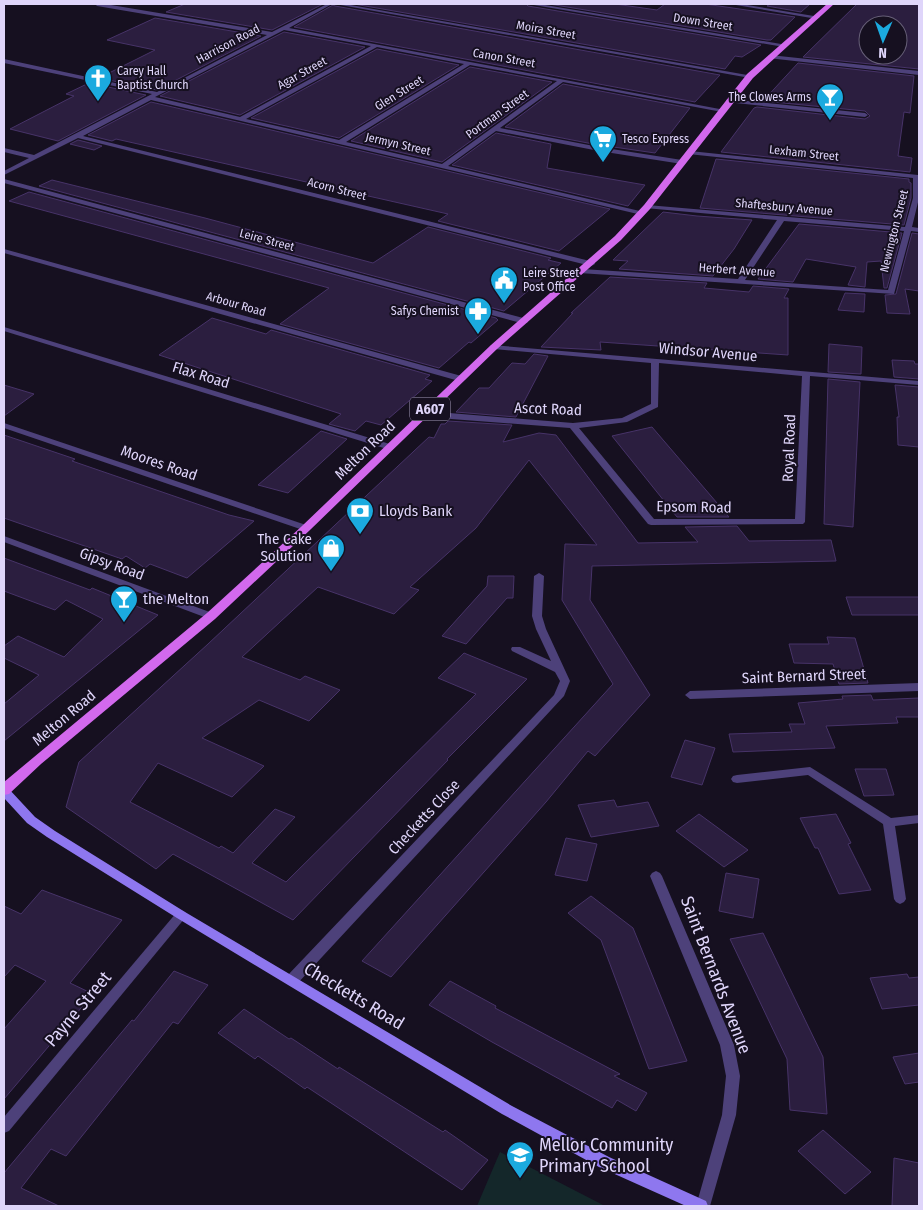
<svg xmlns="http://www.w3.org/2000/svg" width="923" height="1210" font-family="'Fira Sans Condensed',sans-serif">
	<rect width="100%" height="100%" fill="#161020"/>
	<polygon fill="#14272a" points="500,1152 605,1206 477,1206"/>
	<g fill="#2b1e3f" stroke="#473368" fill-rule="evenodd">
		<polygon points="185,4 323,4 272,30 166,12"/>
		<polygon points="354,4 526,4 528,6 761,45 742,57 735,56 725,69"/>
		<polygon points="549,4 615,4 657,10 665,4 705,4 795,17 771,40 767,40"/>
		<polygon points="770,4 810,4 801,12 767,6"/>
		<path d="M857,4H919V69L803,57ZM868,25H898V55H868Z"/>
		<polygon points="333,5 335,6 720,75 695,102 294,27"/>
		<polygon points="155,18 261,36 157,90 99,78 155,50 107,40"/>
		<polygon points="284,32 365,47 240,115 160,96"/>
		<polygon points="377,49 459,65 339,138 251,118"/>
		<polygon points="798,63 914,76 910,113 904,112 898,156 912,158 910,172 721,152 754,108 757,107 865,119 870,116 865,111 763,101"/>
		<polygon points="470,67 552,82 442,162 351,141"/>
		<polygon points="89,83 146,95 58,141 10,129 74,96 66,94"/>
		<polygon points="563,84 690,108 655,153 593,144 505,127"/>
		<polygon points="151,102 610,209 559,251 438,221 448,214 116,139 112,141 88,135"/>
		<polygon points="496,133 551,144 547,168 645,185 628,206 452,165"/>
		<polygon points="78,140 102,146 94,150 70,144"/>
		<polygon points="716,159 909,179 909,182 911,183 911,198 904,225 700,208"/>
		<polygon points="52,180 205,218 373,263 428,227 551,258 548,260 561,263 504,311 39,186"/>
		<polygon points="29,192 496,318 498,320 471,343 469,342 439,368 280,324 329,288 9,201"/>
		<polygon points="663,212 697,216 752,220 734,249 713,276 619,269 628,261 613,260"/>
		<polygon points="799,224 902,233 887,288 884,288 881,261 867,262 865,287 848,285 856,267 806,259 793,282 758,279"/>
		<polygon points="912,233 919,234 919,291 905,289 910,314 887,313 885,295 896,294"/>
		<polygon points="610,277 707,283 704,288 749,292 753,286 789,289 784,298 788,298 788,355 600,342 601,350 541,347 573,313 571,313"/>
		<polygon points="845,293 865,294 864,312 838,310"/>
		<polygon points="212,318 266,334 271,330 430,375 425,379 432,381 381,425 366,421 355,431 329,424 341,414 159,355"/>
		<polygon points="829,344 862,347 861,374 828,372"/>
		<polygon points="534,354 548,356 516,417 456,412 479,388 489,388 512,363 525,364"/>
		<polygon points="892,360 914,361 915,364 919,364 919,379 894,377"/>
		<polygon points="828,379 860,382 853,527 824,524"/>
		<polygon points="4,385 34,394 4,416"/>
		<polygon points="895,385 919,387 919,447 898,445 897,417 899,417"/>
		<polygon points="448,421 512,425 503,442 539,433 556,435 638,543 698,542 685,527 737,526 749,541 831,540 836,561 592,566 590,600 650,695 595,756 588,751 546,802 391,977 362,961 613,684 562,600 565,544 597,545 529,460 476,528 410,587 419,590 394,614 318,587 242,657 300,680 305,676 340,690 309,721 259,700 202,738 264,766 232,797 158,763 130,802 219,848 221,846 233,853 275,809 295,817 252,863 286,882 476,694 438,678 464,653 527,679 447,759 448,760 293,920 173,854 156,869 66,807 79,762 208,644 429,437 434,438 441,424 445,424"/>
		<polygon points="652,427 729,517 677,517 612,436"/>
		<polygon points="321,431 347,439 288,493 258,485"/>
		<polygon points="4,435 75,459 72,461 229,515 254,521 187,578 150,564 145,568 126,556 122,559 4,518"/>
		<polygon points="4,558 90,590 92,588 158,615 4,741 4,704 39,675 4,658 4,646 18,636 64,657 103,619 66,600 55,610 4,591"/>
		<polygon points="488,576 514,576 513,598 507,598 466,644 442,636 487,586"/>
		<polygon points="846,597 919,597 919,615 852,615"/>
		<polygon points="827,637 855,638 868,683 839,684 833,664 794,663 789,644 829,644"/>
		<polygon points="871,695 873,700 919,698 919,717 896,717 898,723 826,726 835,748 733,752 729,734 792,732 789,724 805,724 798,703 843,699 842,696"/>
		<polygon points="685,740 715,748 702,785 671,777"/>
		<polygon points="855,769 886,769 894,795 864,796"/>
		<polygon points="614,800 617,807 648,802 659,826 591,837 578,805"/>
		<polygon points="699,814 748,850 724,867 676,831"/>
		<polygon points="836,814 851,843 848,844 871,890 839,894 818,848 815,848 800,818"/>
		<polygon points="566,838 597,844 587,881 555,875"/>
		<polygon points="726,873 759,879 753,918 719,911"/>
		<polygon points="42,890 122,920 70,983 93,994 4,1099 4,1029 46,981 15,965 4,977 4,906 21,914"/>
		<polygon points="591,896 633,928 687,1061 649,1069 601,940 568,913"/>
		<polygon points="763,933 823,1057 827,1114 790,1110 787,1059 730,939"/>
		<polygon points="174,971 208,985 178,1024 173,1022 66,1156 51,1149 21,1188 59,1206 4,1206 4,1173 132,1020 134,1021"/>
		<polygon points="907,974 909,978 919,977 919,1005 882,1009 870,978"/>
		<polygon points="450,981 496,1006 495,1008 620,1074 614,1076 647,1093 636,1111 617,1100 612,1108 492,1042 429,1005"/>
		<polygon points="244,1009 289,1039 291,1038 338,1069 339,1067 443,1132 445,1130 488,1160 462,1190 307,1087 305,1089 258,1056 255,1059 218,1033"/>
		<polygon points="919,1053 919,1082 905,1084 893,1057"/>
		<polygon points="823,1130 871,1172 845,1194 798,1151"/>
		<polygon points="894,1158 919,1163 919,1206 892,1206"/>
	</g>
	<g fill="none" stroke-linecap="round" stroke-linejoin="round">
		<g fill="#4d417a" fill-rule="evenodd">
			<path d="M95,4H105L272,32L327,4H332L289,28L725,110L722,112L563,82L500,128L599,147L682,160L685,162L682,164L599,151L496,131L448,166L644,212V214L642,215L151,100L83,136L594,262L595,264L591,266L78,138L4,175V171L29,158L4,152V148L34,155L152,94L4,63V59L157,92L267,35L97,6ZM284,30L371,46L240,117L155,97ZM377,47L464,64L339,140L246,119ZM470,65L557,81L442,164L346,142Z"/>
			<polygon points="335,4 345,4 753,76 750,78"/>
			<polygon points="528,4 539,4 787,45 784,47"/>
			<polygon points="730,4 741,4 820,17 817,19"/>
			<polygon points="770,55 919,71 919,75 768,58 768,56"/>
			<polygon points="728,99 865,113 868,115 865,117 726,102 726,100"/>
			<path d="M690,151L918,175L919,198L912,227L919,228V232L911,231L894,294L579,273V269H582L738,279L777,220L645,208L644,207L647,205L905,227L913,198V178L688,154L687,153ZM784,221L904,231L888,290L745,280Z"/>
			<polygon points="4,179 527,319 528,321 527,323 521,323 4,183"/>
			<polygon points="4,249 465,377 466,379 462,381 459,381 4,253"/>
			<polygon points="4,327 393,445 394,447 393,449 387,449 4,331"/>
			<path d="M491,345L919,381V385L810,376L805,522L803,524L651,525L648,524L570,428L425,417L421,414L425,411L573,423L622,418L651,404V363L494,349L490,347ZM659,363L802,376L795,519H654L579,428L627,422L658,407Z"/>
			<polygon points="4,423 309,526 311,528 309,530 303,530 4,428"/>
			<polygon points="4,536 215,614 216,616 215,618 207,618 4,542"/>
			<polygon points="539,573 544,576 542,616 546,629 570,681 564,696 297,984 292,985 287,984 285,980 287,976 554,695 560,681 555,672 512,651 511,649 512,647 520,647 551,661 536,629 532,616 534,576"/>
			<polygon points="919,683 919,691 690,699 685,695 690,691"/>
			<polygon points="810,767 891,818 919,815 919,823 895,826 906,899 904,902 900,904 896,902 894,899 883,824 808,775 737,783 733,782 731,779 733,776 737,775"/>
			<polygon points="656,871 660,873 662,876 734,1045 740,1076 736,1115 710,1206 696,1206 722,1115 726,1076 720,1045 650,876 652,873"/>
			<polygon points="181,910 185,912 187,915 185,918 9,1131 4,1133 4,1117 177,912"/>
		</g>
		<polygon fill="#8e77ef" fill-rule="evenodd" points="4,787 8,788 35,817 55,831 185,912 512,1106 609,1157 706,1201 708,1206 686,1206 599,1167 502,1114 177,918 47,837 27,823 4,798"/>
		<polygon fill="#d269ed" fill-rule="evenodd" points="827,4 834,4 753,78 650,209 621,240 497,349 310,530 215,619 41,764 9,794 4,795 4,782 207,613 302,526 491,345 615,236 644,205 747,74"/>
	</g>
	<defs>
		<g id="church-pin" transform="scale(1.4375)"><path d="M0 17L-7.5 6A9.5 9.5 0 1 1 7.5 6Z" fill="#1baadf" stroke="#161020"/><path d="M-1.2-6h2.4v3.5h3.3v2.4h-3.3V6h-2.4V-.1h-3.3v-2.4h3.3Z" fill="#fff"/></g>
		<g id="bar-pin" transform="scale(1.4375)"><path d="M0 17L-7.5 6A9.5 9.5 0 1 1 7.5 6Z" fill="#1baadf" stroke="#161020"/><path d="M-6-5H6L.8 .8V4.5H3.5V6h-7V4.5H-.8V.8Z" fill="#fff"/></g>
		<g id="supermarket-pin" transform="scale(1.4375)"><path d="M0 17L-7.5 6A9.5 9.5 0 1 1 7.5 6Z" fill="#1baadf" stroke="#161020"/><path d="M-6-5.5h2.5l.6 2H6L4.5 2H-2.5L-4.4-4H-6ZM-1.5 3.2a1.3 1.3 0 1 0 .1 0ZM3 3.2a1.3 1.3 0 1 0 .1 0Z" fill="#fff"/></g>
		<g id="civic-pin" transform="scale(1.4375)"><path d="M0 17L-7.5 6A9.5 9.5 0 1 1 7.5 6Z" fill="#1baadf" stroke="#161020"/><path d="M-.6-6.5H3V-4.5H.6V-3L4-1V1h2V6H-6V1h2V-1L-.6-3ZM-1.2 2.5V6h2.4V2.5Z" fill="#fff"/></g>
		<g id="pharmacy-pin" transform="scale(1.4375)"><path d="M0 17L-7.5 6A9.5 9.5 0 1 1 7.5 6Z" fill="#1baadf" stroke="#161020"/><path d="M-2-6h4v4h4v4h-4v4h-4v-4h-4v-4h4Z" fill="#fff"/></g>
		<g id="bank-pin" transform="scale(1.4375)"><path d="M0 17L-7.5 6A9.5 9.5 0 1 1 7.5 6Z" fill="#1baadf" stroke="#161020"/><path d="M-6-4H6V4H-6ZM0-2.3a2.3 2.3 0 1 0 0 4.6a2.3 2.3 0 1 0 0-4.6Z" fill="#fff"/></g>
		<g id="shop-pin" transform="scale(1.4375)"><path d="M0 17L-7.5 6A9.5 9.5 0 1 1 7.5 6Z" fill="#1baadf" stroke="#161020"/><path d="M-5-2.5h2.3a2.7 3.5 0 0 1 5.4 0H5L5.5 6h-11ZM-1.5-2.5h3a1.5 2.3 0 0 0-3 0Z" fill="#fff"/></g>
		<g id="school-pin" transform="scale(1.4375)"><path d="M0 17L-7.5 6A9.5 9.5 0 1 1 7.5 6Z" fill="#1baadf" stroke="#161020"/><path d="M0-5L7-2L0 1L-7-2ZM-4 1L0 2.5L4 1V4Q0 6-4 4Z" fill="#fff"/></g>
	</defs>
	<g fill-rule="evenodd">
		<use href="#church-pin" x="98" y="78"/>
		<use href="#bar-pin" x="830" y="97"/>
		<use href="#supermarket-pin" x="603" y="139"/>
		<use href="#civic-pin" x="504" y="280"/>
		<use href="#pharmacy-pin" x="478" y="311"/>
		<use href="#bank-pin" x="360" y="511"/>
		<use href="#shop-pin" x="331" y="548"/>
		<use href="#bar-pin" x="124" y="599"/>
		<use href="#school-pin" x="520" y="1155"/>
	</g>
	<g text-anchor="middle" stroke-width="4" stroke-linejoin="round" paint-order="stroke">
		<g font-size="12" fill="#dfd5fa" stroke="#161020">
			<text transform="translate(703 22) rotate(9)" y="4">Down Street</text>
			<text transform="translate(546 30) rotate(10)" y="4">Moira Street</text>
			<text transform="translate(228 44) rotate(-28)" y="4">Harrison Road</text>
			<text transform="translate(504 58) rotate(10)" y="4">Canon Street</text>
			<text transform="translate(302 73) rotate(-29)" y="4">Agar Street</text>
			<text transform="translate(399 93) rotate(-32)" y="4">Glen Street</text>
			<text transform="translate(497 114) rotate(-36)" y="4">Portman Street</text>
			<text transform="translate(398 144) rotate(13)" y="4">Jermyn Street</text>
			<text transform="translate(804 153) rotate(6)" y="4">Lexham Street</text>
			<text transform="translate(337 189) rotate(14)" y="4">Acorn Street</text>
			<text transform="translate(784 207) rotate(5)" y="4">Shaftesbury Avenue</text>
			<text transform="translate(894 231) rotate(-76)" y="4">Newington Street</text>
			<text transform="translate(267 240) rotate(15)" y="4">Leire Street</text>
			<text transform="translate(737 270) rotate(4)" y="4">Herbert Avenue</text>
			<text transform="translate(236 304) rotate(16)" y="4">Arbour Road</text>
		</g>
		<g font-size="12" fill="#dfd5fa" stroke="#161020" text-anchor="start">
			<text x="117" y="75">Carey Hall<tspan x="117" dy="14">Baptist Church</tspan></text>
			<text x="811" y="101" text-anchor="end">The Clowes Arms</text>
			<text x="622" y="143">Tesco Express</text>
			<text x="523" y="277">Leire Street<tspan x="523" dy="14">Post Office</tspan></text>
			<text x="459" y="315" text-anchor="end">Safys Chemist</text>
		</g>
		<rect fill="#161020" stroke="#a39ab9" stroke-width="1" x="410" y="397.5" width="40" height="23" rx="4"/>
		<g font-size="14" font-weight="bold" fill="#dfd5fa">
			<text x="430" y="414">A607</text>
		</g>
		<g font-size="15" fill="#dfd5fa" stroke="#161020">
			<text transform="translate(708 352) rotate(5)" y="5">Windsor Avenue</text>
			<text transform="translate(201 375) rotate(17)" y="5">Flax Road</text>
			<text transform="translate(548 409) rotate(2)" y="5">Ascot Road</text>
			<text transform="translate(789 448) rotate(-88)" y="5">Royal Road</text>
			<text transform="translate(365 450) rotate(-44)" y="5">Melton Road</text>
			<text transform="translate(159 463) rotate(19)" y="5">Moores Road</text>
			<text transform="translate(694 507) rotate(1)" y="5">Epsom Road</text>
			<text transform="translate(112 564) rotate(20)" y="5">Gipsy Road</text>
			<text transform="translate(804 676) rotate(-2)" y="5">Saint Bernard Street</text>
			<text transform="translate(64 718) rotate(-40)" y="5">Melton Road</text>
			<text transform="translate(424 817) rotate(-47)" y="5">Checketts Close</text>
		</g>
		<g font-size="15" fill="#dfd5fa" stroke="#161020" text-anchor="start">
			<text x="379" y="516">Lloyds Bank</text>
			<text x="312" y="544" text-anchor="end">The Cake<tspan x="312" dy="17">Solution</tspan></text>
			<text x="143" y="604">the Melton</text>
		</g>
		<g font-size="18" fill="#dfd5fa" stroke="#161020">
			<text transform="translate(716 975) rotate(69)" y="6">Saint Bernards Avenue</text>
			<text transform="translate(354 996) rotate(31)" y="6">Checketts Road</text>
			<text transform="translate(78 1009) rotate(-50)" y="6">Payne Street</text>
		</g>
		<g font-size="18" fill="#dfd5fa" stroke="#161020" text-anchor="start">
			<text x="539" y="1151">Mellor Community<tspan x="539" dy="21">Primary School</tspan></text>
		</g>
	</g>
	<rect width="923" height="1210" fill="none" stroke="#dfd5fa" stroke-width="10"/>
	<g transform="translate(883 40) rotate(182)"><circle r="24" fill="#161020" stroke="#665f77"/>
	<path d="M0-4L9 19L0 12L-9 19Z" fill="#1baadf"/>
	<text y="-8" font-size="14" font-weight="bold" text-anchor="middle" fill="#dfd5fa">N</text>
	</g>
</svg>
